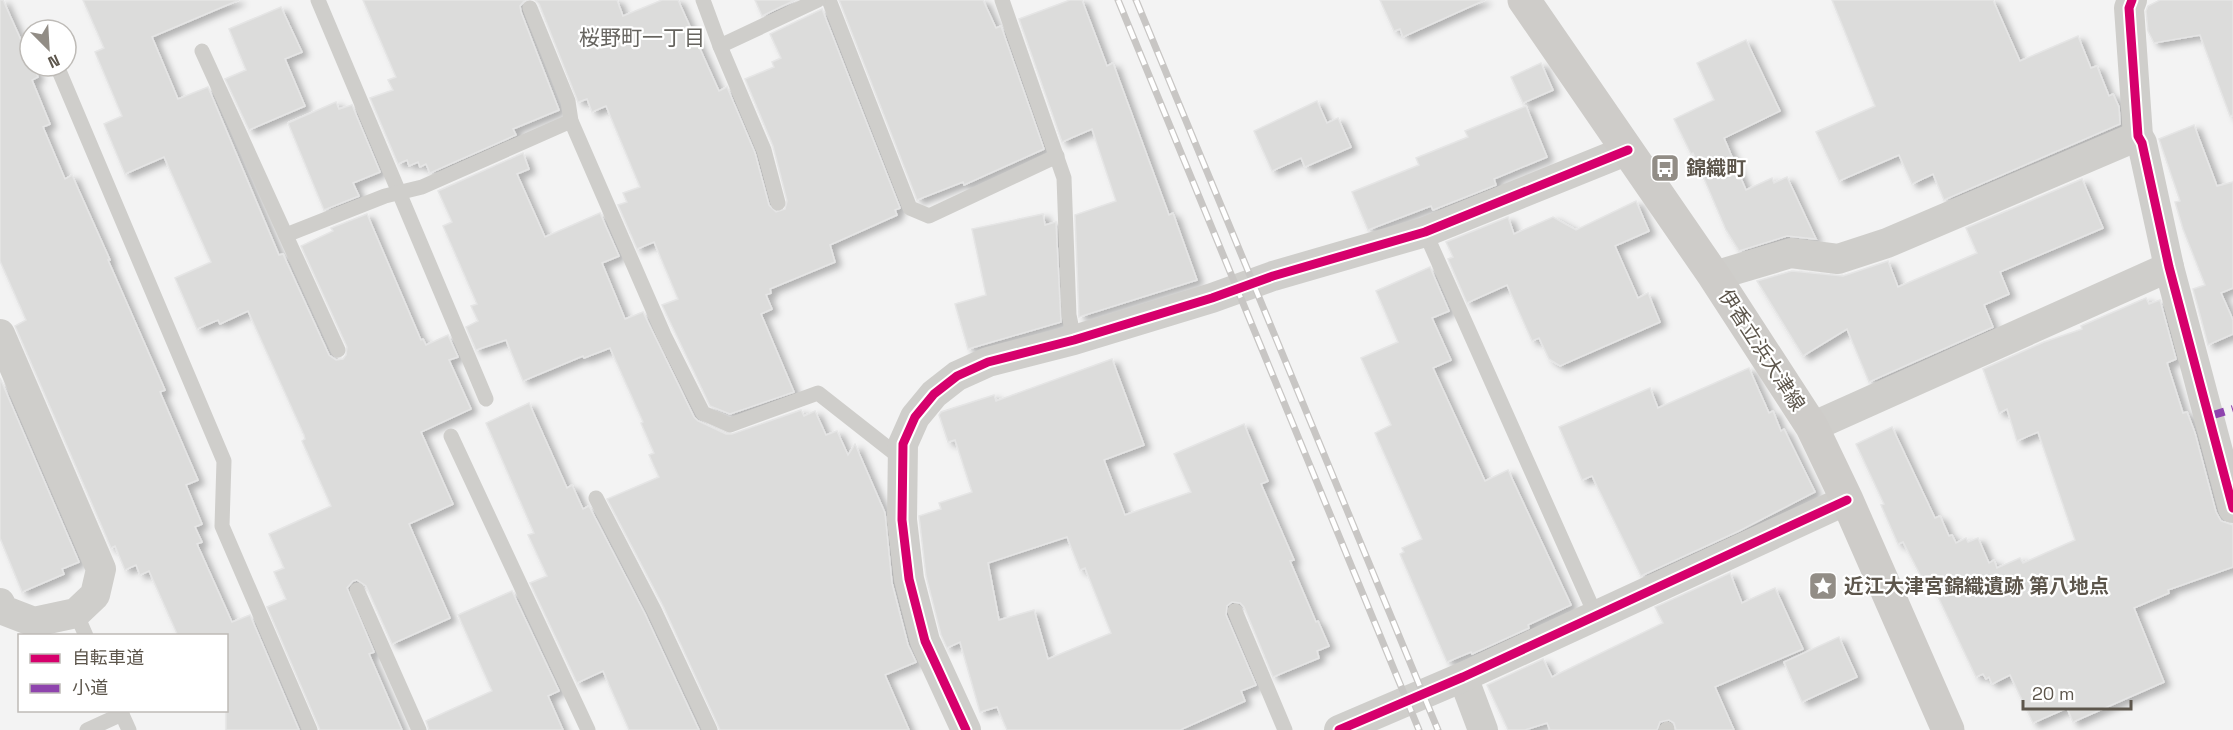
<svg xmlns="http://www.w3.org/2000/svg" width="2233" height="730" font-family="'Space Grotesk','Noto Sans JP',sans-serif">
	<defs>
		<filter id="shadow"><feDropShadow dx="6" dy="4" stdDeviation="3" flood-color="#0004"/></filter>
	</defs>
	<rect width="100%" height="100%" fill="#f3f3f3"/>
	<g fill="#dcdcdb" stroke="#e5e5e5" stroke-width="1.5" fill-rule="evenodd" filter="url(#shadow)">
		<polygon points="0,0 3,0 30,60 30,66 33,66 38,77 32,80 50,124 43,127 65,179 72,175 110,260 108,260 165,390 160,392 198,480 186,485 202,524 195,527 202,542 197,544 232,622 250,615 299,730 226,730 226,636 178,636 149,571 140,575 136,565 125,570 115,546 111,548 15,326 26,320 0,261"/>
		<polygon points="83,0 239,0 152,37 178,99 208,87 279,255 283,254 329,355 336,360 343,359 346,355 347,347 301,246 333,231 331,228 367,214 421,340 423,339 426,345 448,335 458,357 449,360 471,409 421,432 453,504 409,524 450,618 392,644 366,586 357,580 353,581 347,588 374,652 369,654 402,730 320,730 267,607 286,599 274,572 284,568 269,534 331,506 302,441 305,439 304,435 248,311 220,324 218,320 197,329 175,278 211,262 164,157 125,174 104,124 122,116 95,52 104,48"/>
		<polygon points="363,0 525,0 520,6 521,12 559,110 513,129 516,135 430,173 426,164 420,167 418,162 409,166 407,160 398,164 370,98 393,90 388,80 396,77"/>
		<polygon points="535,0 617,0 623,16 662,0 678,0 719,91 727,87 755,153 769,205 776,212 785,209 787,201 773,146 745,79 774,67 772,62 781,58 770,34 822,9 900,208 895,210 897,215 830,245 835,262 770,289 771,293 766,295 772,309 761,314 794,392 730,414 710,406 662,305 678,299 654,242 637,249 618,205 627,202 623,193 640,187 606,106 592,112 587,99 578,102 539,4"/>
		<polygon points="755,0 795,0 762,16"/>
		<polygon points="839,0 983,0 996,28 1001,26 1044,149 964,185 963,182 917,200"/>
		<polygon points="1070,0 1082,0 1107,66 1113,63 1169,215 1173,213 1197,280 1079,317 1075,215 1116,201 1092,129 1062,142 1019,19"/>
		<polygon points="1380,0 1485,0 1403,37 1400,29 1394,31"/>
		<polygon points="1832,0 1993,0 2020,61 2078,36 2091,68 2097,66 2109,96 2113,94 2119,107 2120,124 1944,200 1933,174 1912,184 1899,155 1839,181 1816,132 1875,106"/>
		<polygon points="2160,0 2233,0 2233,115 2230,116 2200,35 2154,43 2148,31 2146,11 2148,6"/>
		<polygon points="281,7 302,52 285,59 305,106 249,130 225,79 246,70 229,29"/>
		<polygon points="1746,40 1780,111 1724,138 1746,190 1772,178 1774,183 1787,177 1816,239 1787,236 1739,251 1726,230 1693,153 1691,154 1674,119 1714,100 1697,63"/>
		<polygon points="1541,63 1553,90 1523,103 1511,77"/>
		<polygon points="1317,101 1327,123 1338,118 1351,147 1305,167 1301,158 1272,171 1254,131"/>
		<polygon points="336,102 339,109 352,105 380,172 353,183 359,196 324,210 288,123"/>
		<polygon points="1526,106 1547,157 1494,179 1496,185 1433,210 1431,206 1368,230 1352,192 1419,165 1416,158 1468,137 1465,131"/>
		<polygon points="2194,125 2217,186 2233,182 2233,288 2221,293 2233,320 2233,334 2208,345 2193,289 2205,285 2183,229 2175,202 2180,201 2159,139"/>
		<polygon points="523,153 529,169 517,174 545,237 600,213 619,256 602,263 625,319 643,312 694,417 698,421 726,434 732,434 801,410 804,416 815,411 826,435 837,431 848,455 855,444 885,513 892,583 908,645 916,662 885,675 909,730 720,730 663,606 607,499 659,477 649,455 654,453 641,423 643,422 610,348 584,358 583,356 523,381 506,340 476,350 466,327 478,321 471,306 477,304 443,226 452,222 438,191"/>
		<polygon points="2082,179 2103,228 2000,272 2009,294 1984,305 1993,327 1869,382 1847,329 1803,356 1757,281 1792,271 1843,276 1888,261 1898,287 1977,253 1966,228"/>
		<polygon points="1636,201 1649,231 1615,246 1638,298 1648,293 1660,322 1560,366 1549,359 1539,338 1532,341 1507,285 1467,303 1448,259 1453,257 1446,242 1508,217 1514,234 1553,217 1576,230"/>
		<polygon points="1043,214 1045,225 1056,222 1061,322 968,349 955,304 986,295 972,229"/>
		<polygon points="1430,267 1449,311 1432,318 1451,360 1433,368 1485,481 1508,470 1571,605 1528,625 1529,628 1472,654 1471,652 1447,662 1400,554 1404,552 1402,548 1422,539 1375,433 1391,425 1361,358 1398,342 1376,291"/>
		<polygon points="2146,298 2149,304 2160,300 2176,359 2167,363 2183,413 2187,412 2195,433 2216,512 2221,521 2233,525 2233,567 2168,590 2169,593 2134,608 2164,682 2073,722 2067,708 2033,723 2010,675 1992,684 1989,677 1986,679 1983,674 1976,677 1930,580 1924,582 1903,542 1898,544 1881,505 1884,504 1856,444 1892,427 1935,518 1940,516 1949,536 1952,535 1956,543 1966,538 1968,542 1978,538 1989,563 1994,560 1997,568 2020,558 2023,563 2075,540 2038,432 2017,441 2007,409 1999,413 1983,369 2044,342 2082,329 2081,326"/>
		<path d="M1112,359L1144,445L1104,460L1125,515L1191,492L1174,454L1244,424L1268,481L1261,484L1294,560L1290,561L1316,622L1318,621L1329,646L1317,651L1319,658L1273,677L1244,607L1240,603L1232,602L1227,606L1226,615L1256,685L1241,691L1245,701L1180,730H1007L997,707L980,712L960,642L947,648L941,635L926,576L919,516L941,509L939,503L972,492L955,440L948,442L939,415L941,412L994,395L996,401ZM1067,537L1080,570L1085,568L1111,633L1048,659L1034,610L999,620L988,563Z"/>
		<polygon points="1749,368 1769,413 1773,411 1781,431 1784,429 1815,492 1739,531 1641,576 1592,476 1582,480 1559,427 1650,388 1658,408"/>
		<polygon points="0,378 79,562 62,569 64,574 22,592 0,538"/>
		<polygon points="529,403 567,488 572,485 583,509 589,506 645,614 699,730 629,730 603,671 577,683 530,583 547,576 528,535 534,533 486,423"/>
		<polygon points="1730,573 1742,603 1775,588 1803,649 1715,687 1734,730 1676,730 1674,723 1669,720 1660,722 1657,730 1550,730 1547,723 1525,730 1508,730 1487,685 1543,659 1552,677 1663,623 1655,607"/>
		<polygon points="512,591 559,691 548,696 563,730 429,730 426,721 492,691 458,615"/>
		<polygon points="1839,637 1857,677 1802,702 1784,662"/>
	</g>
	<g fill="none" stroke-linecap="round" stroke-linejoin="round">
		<g stroke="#cfcecb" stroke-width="15">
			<polyline points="318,0 486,399"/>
			<polyline points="703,0 720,46 764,150 778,203"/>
			<polyline points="829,0 910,208 929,216 1057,156"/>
			<polyline points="1002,0 1064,178 1069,315 1074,340"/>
			<polyline points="530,8 568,101 571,121 664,335 703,413 730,425 818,393 902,459"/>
			<polyline points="41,29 41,30"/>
			<polyline points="720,46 818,0"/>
			<polyline points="202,51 338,350"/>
			<polyline points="57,66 224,461 222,526 310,730"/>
			<polyline points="1425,232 1596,616"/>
			<polyline points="286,235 385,196 422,187 571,121"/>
			<polyline points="451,436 588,730"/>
			<polyline points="596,498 654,610 710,730"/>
			<polyline points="357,590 419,730"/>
			<polyline points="1235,611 1285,730"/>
			<polyline points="76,613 86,636"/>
			<polyline points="120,710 129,730"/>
			<polyline points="87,730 122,714"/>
			<polyline points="1666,730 1667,729"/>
		</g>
		<g stroke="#cfcecb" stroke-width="30">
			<polyline points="2132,0 2129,8 2138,136 2142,143 2169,267 2233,508"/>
			<polyline points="1714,276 1791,253 1838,259 1887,243 2138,136"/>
			<polyline points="0,334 101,569 95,595 76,613 34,622 3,610 0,603"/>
			<polyline points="1812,427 2169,267"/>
			<polyline points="1463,677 1483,730"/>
			<polyline points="966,730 925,641 909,579 902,520 903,444 915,417 934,394 957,376 988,362 1074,340 1212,298 1273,276 1425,232 1628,150"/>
			<polyline points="1339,730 1463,677 1847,500"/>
		</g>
		<polyline stroke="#ceccc9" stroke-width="33" points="1524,0 1714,276 1812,427 1847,500 1948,730"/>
		<g stroke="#c8c6c4" stroke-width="7">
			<g id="rail">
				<polyline points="1118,0 1419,730"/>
				<polyline points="1136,0 1438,730"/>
			</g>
		</g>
		<use href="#rail" stroke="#fff" stroke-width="4.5" stroke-dasharray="14" stroke-linecap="butt"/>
		<polyline stroke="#8e44ad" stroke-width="8" stroke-dasharray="15 8" stroke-linecap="butt" points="2210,416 2233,409"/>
		<g stroke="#fff" stroke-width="13">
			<g id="cycleway">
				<polyline points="2132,0 2129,8 2138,136 2142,143 2169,267 2233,508"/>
				<polyline points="966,730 925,641 909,579 902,520 903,444 915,417 934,394 957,376 988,362 1074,340 1212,298 1273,276 1425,232 1628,150"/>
				<polyline points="1339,730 1463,677 1847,500"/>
			</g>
		</g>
		<use href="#cycleway" stroke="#d6006c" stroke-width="9"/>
	</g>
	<defs>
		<g id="bus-square" transform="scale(1.5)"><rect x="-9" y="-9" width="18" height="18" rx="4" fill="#928d86" stroke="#fff"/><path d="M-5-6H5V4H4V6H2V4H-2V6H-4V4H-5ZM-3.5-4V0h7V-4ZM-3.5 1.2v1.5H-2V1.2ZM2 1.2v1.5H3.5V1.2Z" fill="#fff"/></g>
		<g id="sight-square" transform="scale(1.5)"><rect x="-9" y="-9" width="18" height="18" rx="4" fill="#928d86" stroke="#fff"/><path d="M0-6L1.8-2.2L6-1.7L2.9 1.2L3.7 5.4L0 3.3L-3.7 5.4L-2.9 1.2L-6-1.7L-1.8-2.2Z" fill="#fff"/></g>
	</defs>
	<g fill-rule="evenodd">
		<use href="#bus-square" x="1665" y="168"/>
		<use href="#sight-square" x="1823" y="586"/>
	</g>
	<g text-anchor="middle" stroke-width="4.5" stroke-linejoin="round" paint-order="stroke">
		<g font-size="20" font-weight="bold" fill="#5d564c" stroke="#fff" text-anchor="start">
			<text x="1686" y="175">錦織町</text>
			<text x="1844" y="593">近江大津宮錦織遺跡 第八地点</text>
		</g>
		<g font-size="20" fill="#5d564c" stroke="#fff">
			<text transform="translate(1762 350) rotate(57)" y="7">伊香立浜大津線</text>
		</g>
		<g font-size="21" fill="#66645f" stroke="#fff">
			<text x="642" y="45">桜野町一丁目</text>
		</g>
	</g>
	<rect x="18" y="634" width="210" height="78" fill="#ffffff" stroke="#bebbb7" stroke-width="1.5"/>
	<rect x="30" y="654" width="30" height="9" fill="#d6006c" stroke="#bebbb7" stroke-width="1.5"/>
	<text x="72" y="664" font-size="18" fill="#5d564c">自転車道</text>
	<rect x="30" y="684" width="30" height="9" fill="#8e44ad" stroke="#bebbb7" stroke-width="1.5"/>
	<text x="72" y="694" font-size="18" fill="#5d564c">小道</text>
	<g transform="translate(48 48) rotate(156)"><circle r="28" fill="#ffffff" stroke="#bebbb7" stroke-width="1.5"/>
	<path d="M0-4.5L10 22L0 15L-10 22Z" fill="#928d86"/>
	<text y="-9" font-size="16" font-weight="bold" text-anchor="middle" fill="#5d564c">N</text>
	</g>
	<path d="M2023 700v9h108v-9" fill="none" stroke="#5d564c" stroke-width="3"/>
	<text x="2032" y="700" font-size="18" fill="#5d564c" stroke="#ffffff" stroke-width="4.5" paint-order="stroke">20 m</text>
</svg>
